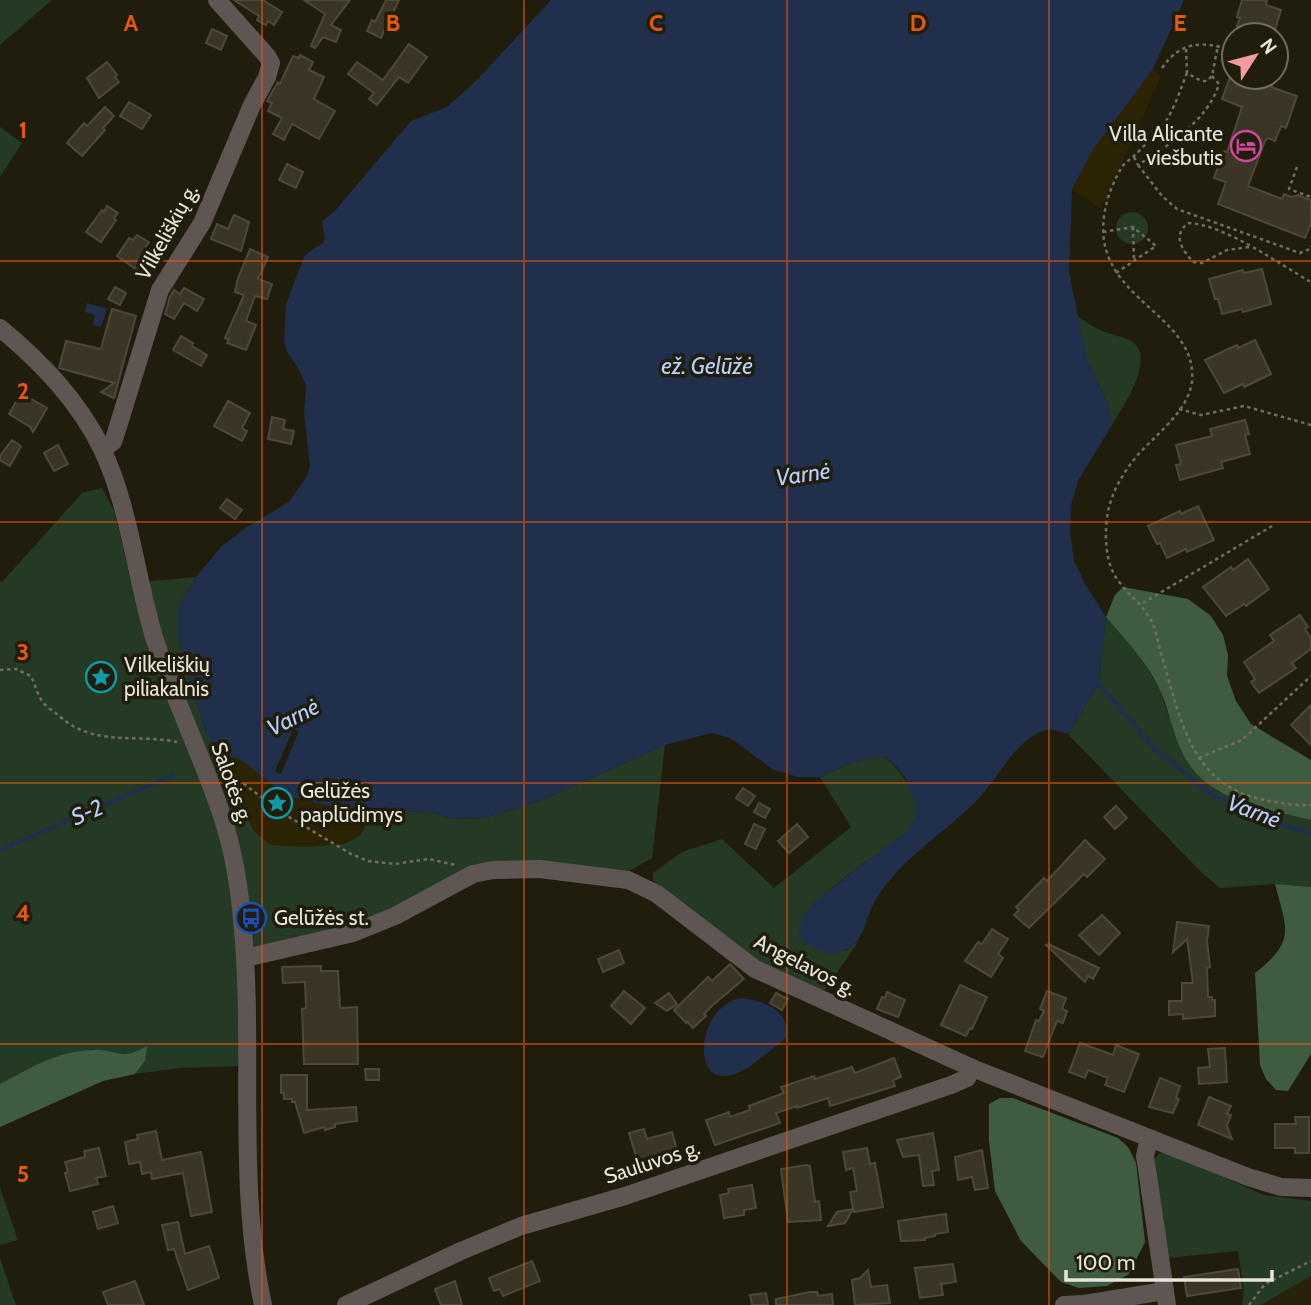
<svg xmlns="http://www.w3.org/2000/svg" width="1311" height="1305" font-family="Cabin,sans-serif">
	<rect width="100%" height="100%" fill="#211d0d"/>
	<polygon fill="#28220b" points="1311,1276 1311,1305 1261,1305"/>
	<g fill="#243a24">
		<polygon points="0,0 52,0 0,45"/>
		<polygon points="0,127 22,143 0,177"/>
		<circle cx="1132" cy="228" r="16"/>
		<path d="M1076,315C1086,322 1094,328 1105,332C1113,335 1124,337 1131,341C1158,357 1122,408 1112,425L1108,404L1087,359Z"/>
		<polygon points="102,488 115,513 131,583 196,577 178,608 178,633 187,673 206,732 241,781 242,796 366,825 365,814 390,810 433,813 452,819 483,818 537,802 665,745 652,858 633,869 614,874 490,863 392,909 342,929 237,957 239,1066 180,1068 135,1074 145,1061 92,1049 24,1071 0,1084 0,582 3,581 82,493"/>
		<polygon points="1106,617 1139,654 1159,688 1169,717 1252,807 1311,820 1311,887 1275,884 1220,888 1199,870 1068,734 1099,684"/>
		<path d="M883,756C898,766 924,800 916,819C908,837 873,855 858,867C842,879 827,893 812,905L846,951L859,941L824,991L755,961L658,886L653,880V873L682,852L722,839L774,888L851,827L820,777L855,761Z"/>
		<polygon points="1166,1152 1264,1195 1311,1201 1311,1276 1261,1305 1242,1305 1244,1291 1238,1251 1166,1258 1152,1162 1158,1154"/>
		<polygon points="0,1188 18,1240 0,1245"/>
		<polygon points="0,1258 16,1305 0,1305"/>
	</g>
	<g fill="#405c40">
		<path d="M1123,587L1188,599L1211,616L1223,635L1228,655L1227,676L1236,701L1251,724L1311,760V820C1273,811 1231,805 1201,778C1174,754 1173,716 1158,686C1145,660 1125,639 1106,617L1115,595Z"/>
		<path d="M1275,884L1311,887V1054L1288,1091L1276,1090L1266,1079L1260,1065L1255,973C1296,941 1287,930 1275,884Z"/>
		<path d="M147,1046L145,1061L135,1074L103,1081L0,1127V1084C28,1069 58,1051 91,1050C119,1048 117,1063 147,1046Z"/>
		<polygon points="1000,1098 1013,1098 1118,1138 1128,1147 1136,1163 1145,1242 1129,1274 1107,1286 1079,1288 1061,1282 1021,1241 995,1191 989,1141 989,1104"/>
	</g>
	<g fill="#2c2303">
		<polygon points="1153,69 1161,76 1101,209 1072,189 1092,151"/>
		<polygon points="221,755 240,759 286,796 365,814 366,825 360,836 344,844 305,847 270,845 254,831 245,812 241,781"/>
	</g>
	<g fill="#20304c">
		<path d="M551,0H1184L1153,69L1092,151L1072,189L1069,273L1087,359L1108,404L1112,425L1078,481L1071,505L1070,532L1074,561L1085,584L1106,617L1099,684L1068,734C1054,730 1045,727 1033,736C1010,751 998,777 980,797C946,833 899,858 874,903C864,920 865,943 844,951C826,958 809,948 798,934L803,917L812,905L857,868L906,832L916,819V805L905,777L893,763L884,756L855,761L820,777H798L774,770L730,738L711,733L665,745L537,802L483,818L452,819L433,813L390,810L365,814L286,796L240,759L221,755L206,732L187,673L178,633V608L196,577L221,547L244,529L289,502L307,476L310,465L304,413L306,385L298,368L287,352L284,341L286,305L295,280L305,255L323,243L325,239L322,221L334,212L411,121L447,107L478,79Z"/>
		<polygon points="87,303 107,309 101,327 93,325 95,315 85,312"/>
		<path d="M742,998C764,1001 789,1010 787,1036C780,1044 771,1050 762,1057C686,1121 690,1004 742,998Z"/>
	</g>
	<polygon fill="#211d0d" points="293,729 299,731 281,774 275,771"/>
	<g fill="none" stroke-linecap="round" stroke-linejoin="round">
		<g stroke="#20304c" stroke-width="4.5">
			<polyline points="1097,682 1156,750 1211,794 1287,826 1311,833"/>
			<polyline points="0,850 173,775"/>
		</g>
	</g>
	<g fill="#3a3525" stroke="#4d4837" stroke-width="2">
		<polygon points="234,0 263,0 282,12 274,25 268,21 266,25 257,20 259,16"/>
		<polygon points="304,0 350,0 331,25 341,30 336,42 323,37 315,48 311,46 325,14"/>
		<polygon points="386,0 399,0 381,38 367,31 372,20 375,22"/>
		<polygon points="1242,0 1267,0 1266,5 1281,10 1275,30 1253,23 1250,31 1237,26 1240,18 1237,17"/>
		<polygon points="212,29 227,36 221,50 206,43"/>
		<polygon points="409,44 427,57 408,83 399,77 377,105 369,99 374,93 348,74 357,62 383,80"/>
		<polygon points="300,55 313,62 309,70 324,77 314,99 335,111 319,139 292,124 284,140 273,134 282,118 268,111 272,103 267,101 278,82 280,84 293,56 299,58"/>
		<polygon points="107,62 117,75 115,77 119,82 99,98 87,78"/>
		<polygon points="1230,77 1275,77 1271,87 1297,96 1286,128 1281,126 1275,141 1268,138 1265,141 1248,186 1282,199 1284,194 1292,197 1298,195 1311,200 1311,223 1305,238 1218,204 1226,182 1214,178 1224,151 1227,152 1242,107 1222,99"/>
		<polygon points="129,102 151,115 142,129 120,116"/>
		<polygon points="105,107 114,116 103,128 105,130 82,156 67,143 84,123 87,126"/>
		<polygon points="287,164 303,172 296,188 279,180"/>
		<polygon points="107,206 118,213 114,218 116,220 101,242 86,232 102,210 104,212"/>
		<polygon points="234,215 249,222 241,251 211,239 217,224 228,229"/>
		<polygon points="137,235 149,242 145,248 152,253 140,272 117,256 129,238 133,240"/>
		<polygon points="250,249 268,257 258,279 272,284 267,299 255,296 246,321 256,325 246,350 227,343 229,339 225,338 244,295 235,292 238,278"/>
		<polygon points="1262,269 1271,304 1243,312 1242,309 1222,314 1218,299 1215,299 1209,279 1243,270 1244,273"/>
		<polygon points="115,287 126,293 120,305 108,299"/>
		<polygon points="184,288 204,299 197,311 184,303 174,319 165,314 170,297 174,290 180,294"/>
		<polygon points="112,309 136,316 114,398 101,392 114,383 59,368 66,341 101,349"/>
		<polygon points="181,336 193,343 192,346 207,355 201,366 173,350"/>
		<polygon points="1255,340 1271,374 1244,387 1243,384 1224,393 1205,360 1237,345 1238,348"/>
		<polygon points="21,393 47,408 33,432 30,427 9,414"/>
		<polygon points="228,401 250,413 242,428 247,431 242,441 214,426"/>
		<polygon points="272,417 285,420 283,429 294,431 291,444 268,439"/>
		<polygon points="1245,420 1249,434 1245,435 1250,454 1221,462 1223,468 1180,480 1176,465 1181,464 1176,445 1212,436 1210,429"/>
		<polygon points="12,440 21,446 10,466 0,460 0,456"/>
		<polygon points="58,445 68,464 54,471 44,453"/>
		<polygon points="227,499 242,510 235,519 220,508"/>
		<polygon points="1198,506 1214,540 1187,552 1186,549 1167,558 1160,543 1157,544 1148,526 1180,511 1181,514"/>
		<polygon points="1248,559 1269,589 1246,606 1244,604 1226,616 1203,587 1231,567 1233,570"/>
		<polygon points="1300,615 1308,627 1305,629 1311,638 1311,649 1292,663 1296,668 1259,693 1251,682 1255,679 1244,662 1274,641 1270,635"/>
		<polygon points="1311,705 1311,745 1291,725"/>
		<polygon points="743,788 755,796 748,806 736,798"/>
		<polygon points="759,803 770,809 765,818 754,812"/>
		<polygon points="1116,806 1127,818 1115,829 1104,817"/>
		<polygon points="754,824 765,829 756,849 745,844"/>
		<polygon points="797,824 808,837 789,853 778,841"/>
		<polygon points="1085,840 1105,859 1087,877 1084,874 1029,928 1014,915 1019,910 1016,907 1044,878 1047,881"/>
		<polygon points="1102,915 1120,933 1099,955 1079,935"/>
		<polygon points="1177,922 1209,926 1207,941 1210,967 1207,968 1208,997 1212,997 1212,1000 1215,1000 1215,1016 1183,1019 1183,1014 1169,1015 1169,1001 1182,1001 1182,983 1193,983 1187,939 1173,952"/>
		<polygon points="992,929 1008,939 998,954 1003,958 991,977 965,961 978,942 982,944"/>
		<polygon points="1048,944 1099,968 1093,979 1088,976 1085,982 1046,945"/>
		<polygon points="619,950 624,963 603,972 598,959"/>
		<polygon points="730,964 744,979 714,1004 704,1014 706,1016 693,1028 687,1021 686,1023 674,1010 708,977 712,981"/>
		<polygon points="321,966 321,971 338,971 340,1008 357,1007 358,1064 304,1064 302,1009 306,1008 305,982 283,983 282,967"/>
		<polygon points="960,985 987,997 972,1029 970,1028 966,1036 941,1025"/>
		<polygon points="624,991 645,1008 631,1024 611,1006"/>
		<polygon points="1047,991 1066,998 1062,1009 1067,1011 1063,1023 1057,1021 1043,1057 1025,1051 1036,1020 1039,1021 1044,1011 1040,1009"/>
		<polygon points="887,992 905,1000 898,1017 877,1009 882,997 885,998"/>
		<polygon points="669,993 677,1004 667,1011 655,1003"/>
		<polygon points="776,993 788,999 782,1010 770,1003"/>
		<polygon points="1080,1043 1113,1055 1116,1045 1139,1054 1124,1092 1105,1085 1108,1078 1088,1070 1085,1078 1069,1072"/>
		<polygon points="1225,1048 1227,1082 1199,1084 1198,1068 1210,1067 1208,1049"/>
		<polygon points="894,1058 901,1077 893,1080 895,1086 830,1106 828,1098 797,1108 797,1106 776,1113 780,1123 715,1145 706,1120 729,1112 730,1117 750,1110 749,1106 784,1093 781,1087 814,1076 815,1079 852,1067 855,1073"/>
		<polygon points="365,1069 379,1069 379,1080 366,1080"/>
		<polygon points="281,1075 307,1075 307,1110 356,1107 357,1121 335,1124 335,1127 325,1130 324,1127 304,1133 295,1102 292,1102 292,1099 284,1099 284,1093 281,1093"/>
		<polygon points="1160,1078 1180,1086 1176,1098 1179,1099 1173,1113 1149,1107"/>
		<polygon points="1209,1097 1231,1106 1227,1114 1231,1115 1227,1126 1232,1139 1198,1125"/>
		<polygon points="1295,1117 1309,1117 1309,1153 1295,1153 1295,1148 1275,1148 1275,1124 1296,1124"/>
		<polygon points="644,1129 647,1139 672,1132 677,1150 638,1163 629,1133"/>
		<polygon points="156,1131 162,1160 201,1152 212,1212 191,1216 183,1173 152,1179 151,1172 142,1174 140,1162 129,1164 125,1142 138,1139 137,1135"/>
		<polygon points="933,1133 939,1170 932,1171 934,1185 923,1186 919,1155 903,1157 897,1140"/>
		<polygon points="99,1148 106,1176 96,1178 98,1184 70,1191 65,1173 68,1172 65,1162 85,1157 84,1151"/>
		<polygon points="867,1148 870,1164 875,1163 883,1207 854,1212 853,1209 845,1223 828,1226 837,1212 853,1209 850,1192 857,1191 853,1168 846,1170 843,1152"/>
		<polygon points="982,1150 988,1188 975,1190 972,1177 958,1180 955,1157"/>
		<polygon points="806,1165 810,1166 815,1202 819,1201 821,1220 788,1222 781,1169"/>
		<polygon points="752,1185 756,1208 744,1210 744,1215 724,1218 720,1195 729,1193 728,1189"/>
		<polygon points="113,1206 118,1223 98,1229 93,1212"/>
		<polygon points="946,1214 948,1232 935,1234 935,1236 925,1238 925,1240 901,1241 898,1221"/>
		<polygon points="178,1222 185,1254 209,1246 219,1278 188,1290 174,1249 168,1250 162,1225"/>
		<polygon points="532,1261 540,1281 503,1296 500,1289 494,1291 489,1278"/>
		<polygon points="953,1264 956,1282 941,1284 943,1295 920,1298 915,1268"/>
		<polygon points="1238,1269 1241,1288 1187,1296 1184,1277"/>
		<polygon points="868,1270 871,1287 887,1285 890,1303 855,1305 852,1280 860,1278"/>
		<polygon points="135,1281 144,1305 108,1305 103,1292"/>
		<polygon points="455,1281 462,1305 441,1305 435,1289"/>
		<polygon points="810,1292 817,1292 818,1296 832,1294 833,1305 776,1305 776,1299"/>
		<polygon points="766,1293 768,1305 752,1305 750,1295"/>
	</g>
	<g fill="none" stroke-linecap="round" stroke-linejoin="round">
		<g stroke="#716e60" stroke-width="2.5" stroke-dasharray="3.5 3.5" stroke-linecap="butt">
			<polyline points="1186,49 1187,73 1201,81 1207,81 1212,76 1218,45"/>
			<polyline points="1276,65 1289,69"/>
			<path d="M1162,68C1181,40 1204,41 1234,51"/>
			<path d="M1187,73C1181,88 1175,107 1166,121C1157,133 1144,146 1134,156C1130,160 1125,162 1122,167C1116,177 1108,194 1106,206C1084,299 1198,310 1192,381C1189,411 1155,435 1136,457C1124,472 1114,488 1109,507C1104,528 1104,561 1117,579C1129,596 1144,605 1153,624C1157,635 1159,648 1163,660C1181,721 1191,785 1264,800C1279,803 1296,806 1311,805"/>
			<path d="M1134,157L1138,165C1169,145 1208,120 1219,84L1212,76"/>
			<polyline points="1138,165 1162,196 1177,209 1300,253 1310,249 1311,246"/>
			<polyline points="1297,167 1289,189 1311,197"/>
			<polyline points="1133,227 1134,261"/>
			<polyline points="1103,232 1133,227 1156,246 1116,273"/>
			<path d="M1249,247L1227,250L1202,263L1193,262C1182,249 1172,236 1188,223C1224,224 1279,264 1311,282"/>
			<polyline points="1179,409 1201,415 1244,406 1311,425"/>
			<polyline points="1143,603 1272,526"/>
			<path d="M0,670L16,669L31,676C35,684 37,694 42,701C45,706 53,711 58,715C95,748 133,733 177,742"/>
			<polyline points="1199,758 1242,740 1311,676"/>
			<polyline points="221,767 284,814 351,854 368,861 395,864 429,859 455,865"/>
			<polyline points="1249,1305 1265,1284 1311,1261"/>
		</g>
		<g stroke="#5f5654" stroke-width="18">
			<path d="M0,328C41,362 78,400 102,449C129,505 136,577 154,637C173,698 202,755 222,816C233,849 239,884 242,919C255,1047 236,1179 263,1305"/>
			<polyline points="102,449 113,442 116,433 160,290 202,223 252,105 267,77 271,63 267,56 217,0"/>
			<polyline points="245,958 353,933 395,916 473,874 493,870 540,869 628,880 657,894 755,969 972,1068 1248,1177 1281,1187 1311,1188"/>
			<polyline points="1149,1139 1145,1156 1167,1305"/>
			<polyline points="346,1305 461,1251 521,1226 625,1196 951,1085 967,1078 972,1068"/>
			<polyline points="1064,1305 1084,1304 1165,1291"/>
		</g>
	</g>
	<path fill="none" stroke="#e8590c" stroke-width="2" stroke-opacity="0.55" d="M262,0V1305M524,0V1305M787,0V1305M1049,0V1305M0,261H1311M0,522H1311M0,783H1311M0,1044H1311"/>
	<defs>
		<g id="hotel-ring" transform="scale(1.575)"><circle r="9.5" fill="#211d0d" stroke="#d1479c" stroke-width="1.5"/><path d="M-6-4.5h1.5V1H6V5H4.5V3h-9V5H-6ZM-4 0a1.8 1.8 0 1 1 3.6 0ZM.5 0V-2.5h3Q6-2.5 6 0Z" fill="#d1479c"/></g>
		<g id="sight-ring" transform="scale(1.575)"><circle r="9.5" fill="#211d0d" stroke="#0f9aa8" stroke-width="1.5"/><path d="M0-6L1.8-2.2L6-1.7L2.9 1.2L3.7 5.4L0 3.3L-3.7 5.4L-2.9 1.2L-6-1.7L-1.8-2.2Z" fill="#0f9aa8"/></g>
		<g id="bus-ring" transform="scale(1.575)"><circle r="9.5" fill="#211d0d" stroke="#1a4fb4" stroke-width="1.5"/><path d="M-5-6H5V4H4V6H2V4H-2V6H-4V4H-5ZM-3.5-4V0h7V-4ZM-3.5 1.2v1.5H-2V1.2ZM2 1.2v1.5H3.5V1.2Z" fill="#1a4fb4"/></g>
	</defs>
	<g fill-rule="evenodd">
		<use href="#hotel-ring" x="1246" y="146"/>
		<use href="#sight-ring" x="101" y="677"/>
		<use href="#sight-ring" x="277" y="803"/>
		<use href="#bus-ring" x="251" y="918"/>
	</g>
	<g text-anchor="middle" stroke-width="7" stroke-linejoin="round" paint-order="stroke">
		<g font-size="21" fill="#e7e5da" stroke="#211d0d" text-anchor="start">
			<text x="1223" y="141" text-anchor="end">Villa Alicante<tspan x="1223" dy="24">viešbutis</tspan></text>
			<text x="124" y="672">Vilkeliškių<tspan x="124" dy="24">piliakalnis</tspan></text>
			<text x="300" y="798">Gelūžės<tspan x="300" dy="24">paplūdimys</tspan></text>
			<text x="274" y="925">Gelūžės st.</text>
		</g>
		<g font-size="21" fill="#e7e5da" stroke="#211d0d">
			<text transform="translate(167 232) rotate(-61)" y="7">Vilkeliškių g.</text>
			<text transform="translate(232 783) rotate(70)" y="7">Salotės g.</text>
			<text transform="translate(805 965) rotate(27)" y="7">Angelavos g.</text>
			<text transform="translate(652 1162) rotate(-18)" y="7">Sauluvos g.</text>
		</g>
		<g font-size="23" font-style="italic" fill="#b7cffc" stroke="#211d0d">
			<text x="707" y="374">ež. Gelūžė</text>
			<text transform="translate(803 474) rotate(-8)" y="8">Varnė</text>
			<text transform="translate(293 717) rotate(-27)" y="8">Varnė</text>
			<text transform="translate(1254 811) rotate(21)" y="8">Varnė</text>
			<text transform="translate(87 812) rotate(-23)" y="8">S-2</text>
		</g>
	</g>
	<g font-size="23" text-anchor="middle" font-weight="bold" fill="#e8590c" stroke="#211d0d" stroke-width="7" stroke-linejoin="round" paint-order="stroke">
		<text x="131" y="31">A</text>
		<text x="393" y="31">B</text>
		<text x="656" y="31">C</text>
		<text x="918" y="31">D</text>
		<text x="1180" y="31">E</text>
		<text x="23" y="138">1</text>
		<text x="23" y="399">2</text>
		<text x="23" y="660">3</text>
		<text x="23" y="921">4</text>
		<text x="23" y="1182">5</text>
	</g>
	<g transform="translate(1255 56) rotate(54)"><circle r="33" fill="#211d0d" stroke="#706d5f" stroke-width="2"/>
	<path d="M0-5L12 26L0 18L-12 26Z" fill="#f49b9f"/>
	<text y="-10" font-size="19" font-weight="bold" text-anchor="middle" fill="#e7e5da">N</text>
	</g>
	<path d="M1066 1270v10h206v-10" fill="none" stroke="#e7e5da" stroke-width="3.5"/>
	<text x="1076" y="1270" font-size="21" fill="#e7e5da" stroke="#211d0d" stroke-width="5" paint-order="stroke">100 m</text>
</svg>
